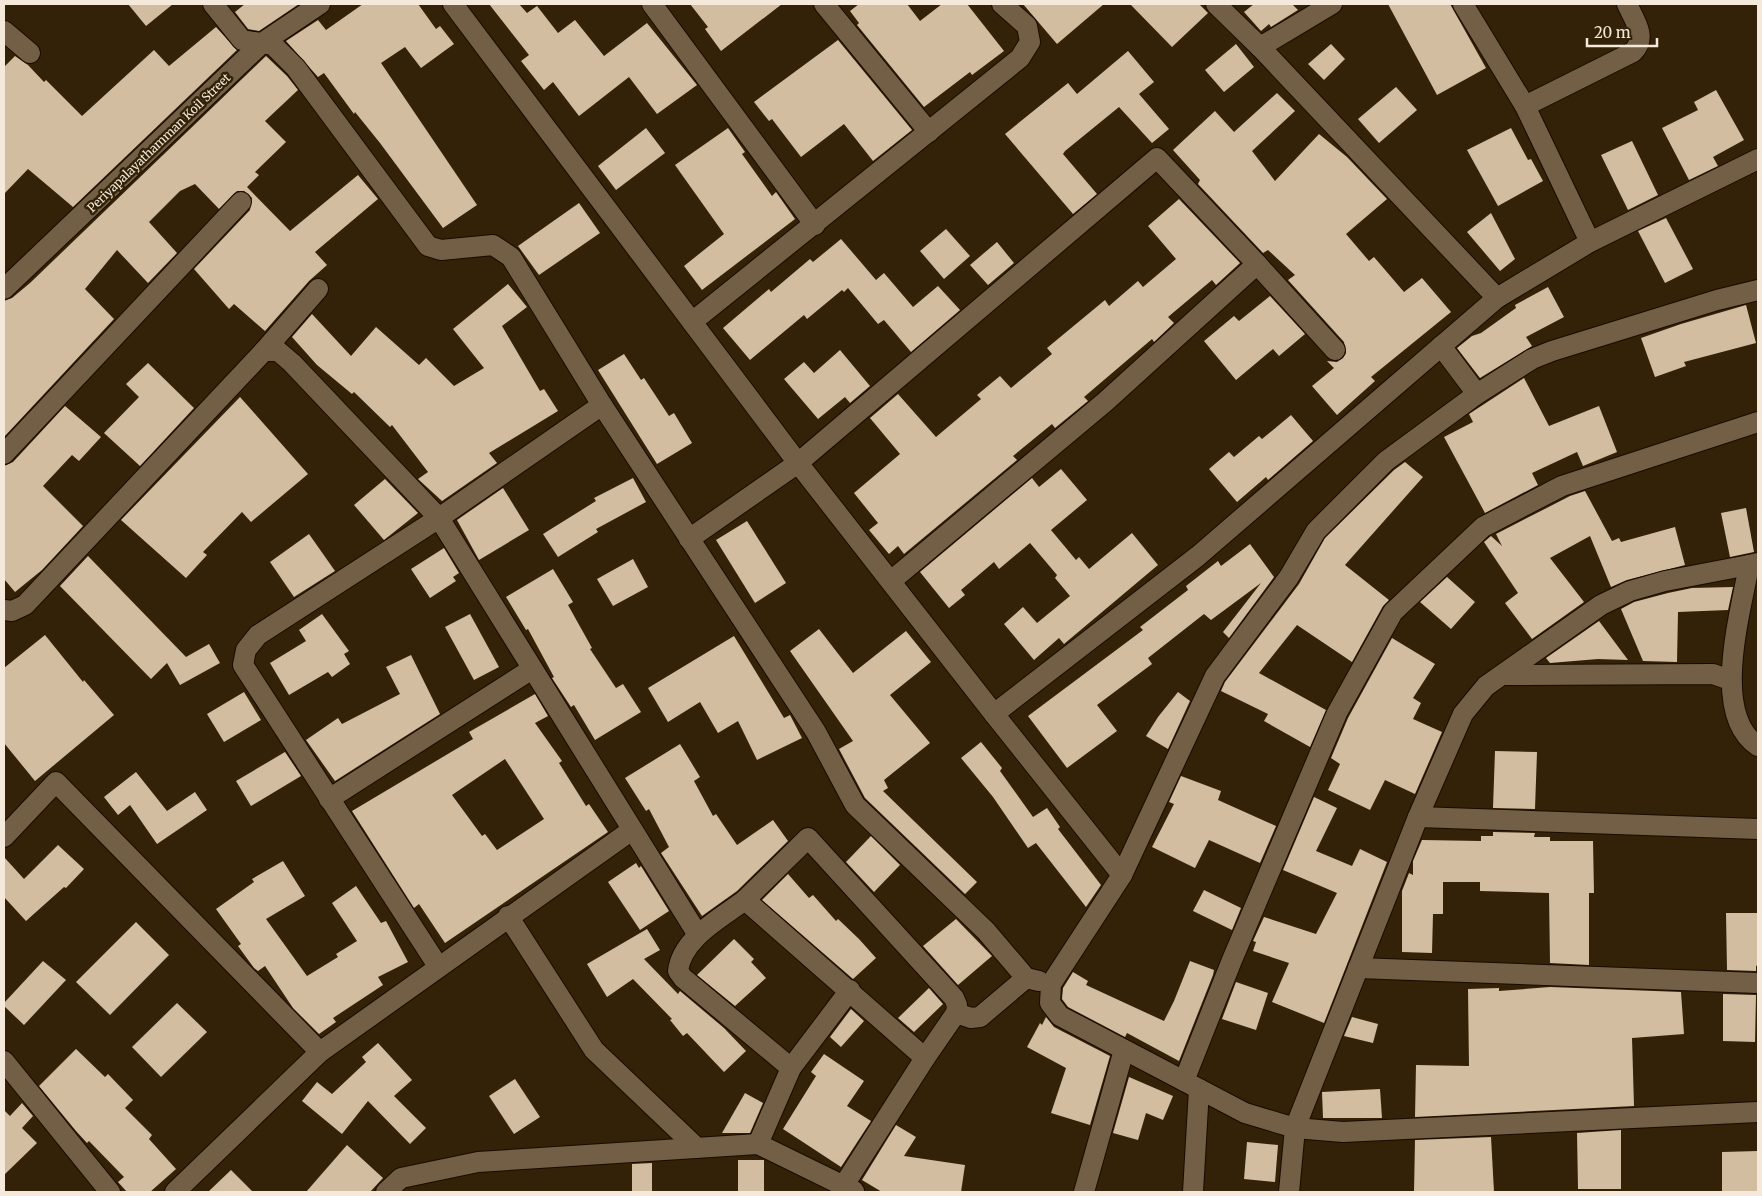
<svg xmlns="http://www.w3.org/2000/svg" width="1762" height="1196" font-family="Merriweather,serif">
	<rect width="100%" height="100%" fill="#332208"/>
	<g fill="#d3bda0" fill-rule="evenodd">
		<polygon points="128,4 173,4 146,26"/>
		<polygon points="245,4 299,4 259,31 248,29 235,12"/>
		<polygon points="363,4 418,4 436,29 440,26 454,44 421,68 405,47 381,63 477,205 443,228 380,143 355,112 354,114 324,73 318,77 286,41 318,20 326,30"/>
		<polygon points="489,4 519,4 527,13 537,6 558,33 575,20 604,56 647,23 697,85 657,114 629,77 579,116 553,82 544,90 521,61 529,55"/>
		<polygon points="690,4 782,4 721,51 705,29 708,27"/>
		<polygon points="859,4 907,4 920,21 942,4 967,4 1004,51 972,75 970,72 924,107 857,25 859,23 850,11"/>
		<polygon points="1023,4 1104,4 1057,44"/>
		<polygon points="1130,4 1199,4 1208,13 1172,47"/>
		<polygon points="1254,4 1292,4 1298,10 1271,27 1269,24 1261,31 1244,12"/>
		<polygon points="1388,4 1450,4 1486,68 1437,95"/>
		<polygon points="216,27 237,50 73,207 28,169 4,194 4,67 15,56 28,65 44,82 46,80 82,116 154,50 169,66"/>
		<polygon points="838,40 912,130 873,161 844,124 801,157 772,119 769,121 754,102"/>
		<polygon points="1236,44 1254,67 1224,92 1205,70"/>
		<polygon points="1331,44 1345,59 1324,80 1308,64"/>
		<polygon points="1128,51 1154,82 1139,94 1169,129 1152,143 1119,107 1065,151 1063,154 1097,194 1073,214 1005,134 1068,83 1077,94"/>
		<polygon points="266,56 287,76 298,90 265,121 286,142 255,172 259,175 247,187 290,231 358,175 378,199 315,252 327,265 309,281 265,331 234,304 229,309 194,269 250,210 252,198 244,191 237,191 219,209 195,184 180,191 149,222 177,253 148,283 117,250 85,289 114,319 4,437 4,301 12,298 30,283"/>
		<polygon points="1396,87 1417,110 1379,143 1358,119"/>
		<polygon points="1716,90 1744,140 1713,157 1718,166 1689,180 1662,128 1698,110 1694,102"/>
		<polygon points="1277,93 1295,111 1252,151 1275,181 1319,134 1347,157 1387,199 1346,234 1369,261 1374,257 1404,292 1422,278 1451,312 1371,377 1375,381 1337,415 1312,386 1334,368 1327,361 1337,362 1343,358 1346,353 1344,342 1288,280 1295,275 1268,250 1263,253 1198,184 1200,180 1173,150 1215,111 1234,132"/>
		<polygon points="646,128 665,153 616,190 598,166"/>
		<polygon points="728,128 745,152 742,154 772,196 776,192 795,219 702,290 684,266 724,234 675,165"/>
		<polygon points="1511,128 1528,160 1531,159 1543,181 1498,206 1467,150"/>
		<polygon points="1632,141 1658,195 1628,210 1601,155"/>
		<polygon points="1179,199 1240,263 1216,285 1212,280 1168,317 1174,323 1154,342 1152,339 1084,397 1088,401 1055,428 1052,424 1013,456 1017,460 904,554 898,546 889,554 869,530 878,523 854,493 900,454 870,418 898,394 936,437 981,399 977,395 1000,376 1011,388 1052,354 1047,348 1105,300 1109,306 1138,281 1143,287 1176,259 1148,226"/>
		<polygon points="579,203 600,233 539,275 518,246"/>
		<polygon points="1491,213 1515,259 1500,271 1467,232"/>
		<polygon points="1666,218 1693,269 1665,283 1638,231"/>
		<polygon points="946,229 970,256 944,279 920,251"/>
		<polygon points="841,239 876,280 884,273 913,307 938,286 960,310 911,352 884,320 878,324 848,288 844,292 842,290 807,319 804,315 750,360 723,328 769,289 771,292 810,259 813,262"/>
		<polygon points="997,242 1014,263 988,285 970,265"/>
		<polygon points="508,284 527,307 502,326 540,391 544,389 558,411 489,453 497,463 442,501 418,479 428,472 392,425 390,427 354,392 352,394 317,365 292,337 312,314 351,356 376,327 419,365 426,358 454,386 484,368 453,329"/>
		<polygon points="1548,287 1564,317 1526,337 1532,346 1480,378 1457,348 1472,336 1481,333 1516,308 1515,305"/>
		<polygon points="1270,296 1305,334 1279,356 1273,349 1236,380 1204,341 1234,316 1239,321"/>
		<polygon points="1746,305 1756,343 1684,362 1686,366 1655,377 1641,338 1681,324"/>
		<polygon points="840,350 870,386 850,403 845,397 818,419 784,379 804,362 814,373"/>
		<polygon points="624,354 641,380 644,378 669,416 674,413 692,443 657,464 598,370"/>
		<polygon points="148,363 194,408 140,466 104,433 139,397 126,384"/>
		<polygon points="1524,378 1549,426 1599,406 1617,452 1583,466 1577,452 1532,473 1538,485 1485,513 1444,437 1473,422 1469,414"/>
		<polygon points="240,397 308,474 251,522 242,512 203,552 207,555 186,578 121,520"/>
		<polygon points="65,406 101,437 79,461 72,455 43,486 83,526 42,570 15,592 4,579 4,466 13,462"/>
		<polygon points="1291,415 1313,441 1268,480 1266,477 1237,502 1209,469 1229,452 1234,457 1259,436 1262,439"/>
		<polygon points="1405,462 1423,477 1345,565 1389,600 1383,606 1352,662 1297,625 1259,673 1326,710 1310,747 1264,721 1268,714 1221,691 1225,682 1299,584 1325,538 1394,470"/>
		<polygon points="1061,469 1087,500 1051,530 1076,560 1079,557 1089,569 1132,533 1158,565 1064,644 1059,638 1034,660 1004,624 1023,607 1037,623 1070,596 1055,578 1057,575 1030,543 999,569 994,562 961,590 965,595 949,608 920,572 1032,478 1039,487"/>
		<polygon points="633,478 646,502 596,529 598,532 558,557 543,534 596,501 594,498"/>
		<polygon points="385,479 418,513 384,540 354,505"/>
		<polygon points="503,488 529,530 479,560 457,520"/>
		<polygon points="1585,491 1612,541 1619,538 1621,542 1675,527 1685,565 1627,580 1611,587 1590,536 1550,558 1584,602 1532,639 1505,603 1518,593 1484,542 1491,536 1502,546 1496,534 1570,496"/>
		<polygon points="1746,508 1754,552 1730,557 1721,513"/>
		<polygon points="747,521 786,583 755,603 716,540"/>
		<polygon points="309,534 335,571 294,597 270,562"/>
		<polygon points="1250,544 1274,577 1229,638 1223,632 1261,583 1211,620 1204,614 1148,658 1152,664 1097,705 1117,731 1067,768 1028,716 1143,630 1140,627 1188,590 1186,586 1218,561 1221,566"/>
		<polygon points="444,548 459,573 453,577 456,581 430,598 411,569"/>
		<polygon points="88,556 186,657 209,644 220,663 180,685 167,663 151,679 60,586"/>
		<polygon points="633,559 648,587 613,606 597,579"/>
		<polygon points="553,569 573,602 568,605 592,648 590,649 616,688 623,684 641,712 595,740 574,705 571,707 552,678 554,677 528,629 526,630 506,597"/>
		<polygon points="1447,577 1475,602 1451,629 1420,602"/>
		<polygon points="1733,587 1728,610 1678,612 1677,662 1643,661 1621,609 1634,602 1668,593 1692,588"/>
		<polygon points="322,614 349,651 344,654 350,664 332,677 328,672 289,695 270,663 306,641 299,630"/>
		<polygon points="470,614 499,667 474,680 445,627"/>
		<polygon points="1599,621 1628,660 1598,659 1550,663 1546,658"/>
		<polygon points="819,629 853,673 906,631 931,662 890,695 930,743 884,780 888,788 883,791 977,882 965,894 865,798 839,749 853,741 790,651"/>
		<polygon points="45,635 83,682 84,680 114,715 35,781 4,743 4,668"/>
		<polygon points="734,636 784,718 790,715 802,738 757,760 738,721 718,733 700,702 668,722 648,688"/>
		<polygon points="1392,638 1435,664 1413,698 1421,703 1413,719 1442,732 1415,794 1385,780 1370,810 1328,790 1340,764 1331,758 1348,718"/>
		<polygon points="411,655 440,714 335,781 306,740 338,718 342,724 400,694 386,667"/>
		<polygon points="244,692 261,720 224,742 207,714"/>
		<polygon points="1178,692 1190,701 1168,749 1146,736 1158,717"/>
		<path d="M535,694L548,716L535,723L562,761L559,763L586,806L589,804L608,832L445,943L419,904L414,908L352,811L473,739L469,732ZM505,759L544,819L497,850L485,834L482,836L452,795Z"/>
		<polygon points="981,742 1002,768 1000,771 1033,817 1047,808 1060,827 1058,829 1101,885 1086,907 1036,843 1028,848 993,797 961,758"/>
		<polygon points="680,744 700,777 694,781 713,816 716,814 737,845 773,820 788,841 737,891 702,916 661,853 669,847 649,809 646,811 625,778"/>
		<polygon points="1495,751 1537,752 1535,809 1493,808"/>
		<polygon points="285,752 301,776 251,806 236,781"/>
		<polygon points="136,772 167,811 195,792 207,810 157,844 130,805 118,815 104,797"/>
		<polygon points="1181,776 1221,791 1218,800 1276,826 1260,863 1209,840 1195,868 1152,847 1174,804 1169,802"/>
		<polygon points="1314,797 1337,808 1316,851 1352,866 1360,849 1387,862 1324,1023 1272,1002 1289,963 1253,951 1256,942 1253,941 1264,917 1316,934 1337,893 1283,870"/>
		<polygon points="1493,832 1535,833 1534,837 1550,837 1550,841 1593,841 1594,893 1589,893 1589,965 1550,963 1549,893 1480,891 1480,882 1443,882 1443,914 1433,914 1432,953 1402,952 1402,891 1409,873 1413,875 1413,861 1422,840 1481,841 1481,836 1493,836"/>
		<polygon points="871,836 900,865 874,892 846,862"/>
		<polygon points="58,845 84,869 66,888 64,887 26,921 4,897 4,857 24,879"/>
		<polygon points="283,861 305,896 266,919 307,976 338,957 336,954 357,941 332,903 356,886 381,923 386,921 408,962 378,977 383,985 333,1018 336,1022 319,1034 293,1008 265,966 258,971 254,968 238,946 241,944 216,909 254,882 252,879"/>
		<polygon points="636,863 639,868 641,866 669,911 640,930 608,882"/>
		<polygon points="788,874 809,898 813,895 836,921 838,919 859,939 876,958 853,979 762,900"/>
		<polygon points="1204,890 1241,908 1232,930 1193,911"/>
		<polygon points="1726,913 1757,913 1758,965 1756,966 1756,971 1727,970"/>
		<polygon points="956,919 992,956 958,985 923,946"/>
		<polygon points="136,922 169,955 110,1015 76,982"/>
		<polygon points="647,929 660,950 644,959 678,994 680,991 724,1028 746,1051 724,1072 687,1033 683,1036 670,1020 672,1019 633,979 607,997 587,964"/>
		<polygon points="734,939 754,959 751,962 766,978 735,1006 697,975"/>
		<polygon points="43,961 66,980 24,1025 4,1006 4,1003"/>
		<polygon points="1190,961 1214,970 1213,975 1179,1061 1127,1033 1125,1037 1068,1007 1062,999 1063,988 1073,972 1088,981 1086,985 1164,1021 1174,1001"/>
		<polygon points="1236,982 1268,993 1256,1030 1222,1019"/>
		<polygon points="1550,987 1681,992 1684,1034 1632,1038 1634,1106 1415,1117 1416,1065 1469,1066 1468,989 1499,988 1499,991"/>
		<polygon points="929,988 943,1004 914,1032 898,1018"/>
		<polygon points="1723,994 1756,995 1755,1042 1723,1041"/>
		<polygon points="177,1003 207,1032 161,1077 132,1047"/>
		<polygon points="851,1009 864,1021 841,1047 830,1037"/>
		<polygon points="1046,1017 1054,1027 1110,1056 1090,1125 1051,1113 1066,1068 1027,1047 1040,1023 1042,1025"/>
		<polygon points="1352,1017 1378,1024 1373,1043 1344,1036"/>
		<polygon points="378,1043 412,1080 394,1096 426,1128 410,1144 368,1101 342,1134 302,1101 317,1082 332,1094 366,1062 362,1057"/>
		<polygon points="76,1049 105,1077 108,1074 133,1100 125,1108 152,1135 149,1139 176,1169 150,1192 127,1192 118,1182 124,1177 89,1141 87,1143 76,1131 39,1086"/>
		<polygon points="824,1054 864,1081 847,1106 871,1121 841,1167 783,1129 816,1076 811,1072"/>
		<polygon points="1129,1077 1173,1096 1163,1120 1146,1113 1138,1140 1113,1133"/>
		<polygon points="515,1079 540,1117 514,1134 489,1096"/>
		<polygon points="1380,1089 1382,1118 1323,1118 1322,1092"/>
		<polygon points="745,1093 763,1103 750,1133 722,1133"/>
		<polygon points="22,1103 33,1116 22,1128 37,1143 4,1175 4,1110 10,1116"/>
		<polygon points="896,1125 916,1137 904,1156 965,1165 961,1192 882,1192 862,1180"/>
		<polygon points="1621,1130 1621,1189 1578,1189 1577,1133"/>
		<polygon points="1491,1137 1494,1192 1414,1192 1415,1140"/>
		<polygon points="1247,1142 1278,1145 1275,1182 1244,1179"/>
		<polygon points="347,1145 383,1178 370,1192 306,1192"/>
		<polygon points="1758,1151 1758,1192 1722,1192 1722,1152"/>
		<rect x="738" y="1160" width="26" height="32"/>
		<polygon points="652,1163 652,1192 632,1192 632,1164"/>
		<polygon points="231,1170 253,1192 208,1192"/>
	</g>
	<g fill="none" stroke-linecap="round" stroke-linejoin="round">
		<g stroke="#1a0b00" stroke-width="22">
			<g id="street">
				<polyline points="213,4 242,40 273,45 296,68 428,246 441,250 493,245 511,257 602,405 816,732 855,805 986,931 1026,978"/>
				<polyline points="453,4 798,463 994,714 1198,556 1497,298 1590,242 1758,159"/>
				<polyline points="652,4 815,225"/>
				<polyline points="824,4 929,132"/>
				<polyline points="1216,4 1260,47 1497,298"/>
				<polyline points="1463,4 1525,106 1590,242"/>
				<polyline points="4,31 30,53"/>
				<polyline points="1260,47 1332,4"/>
				<path d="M1525,106L1633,52C1648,37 1634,20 1627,4"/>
				<polyline points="1257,264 1335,350"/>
				<polyline points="4,289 262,43 320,4"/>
				<polyline points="692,322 1020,58 1030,42 1027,26 1002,4"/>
				<polyline points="1441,346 1477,394"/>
				<polyline points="264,351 318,289"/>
				<polyline points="4,454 241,202"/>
				<polyline points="689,539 798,463 1157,158 1257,264 1105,402 891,581"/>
				<path d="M1758,563L1749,565C1741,612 1710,715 1758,746"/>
				<polyline points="4,610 12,611 25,605 264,351 278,351 292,363 439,518 698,935"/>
				<polyline points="1502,675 1713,674 1730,680"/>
				<polyline points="994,714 1122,875 1051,984 1050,1003 1060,1016 1245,1113 1295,1128 1343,1132 1758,1112"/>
				<polyline points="329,799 532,669"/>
				<polyline points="1418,817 1758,829"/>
				<polyline points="4,837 56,782 320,1052"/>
				<polyline points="1122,875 1215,676 1289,577 1316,531 1386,461 1477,394 1532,359 1552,351 1717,300 1758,290"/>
				<polyline points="745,900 808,838 954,998 957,1005 956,1013 925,1058"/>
				<polyline points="508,916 594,1050 697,1148"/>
				<polyline points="438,966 243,665 246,650 258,635 439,518 602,405"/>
				<polyline points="1358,968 1758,983"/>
				<polyline points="956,1013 971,1018 980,1017 1026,978 1039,981"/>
				<polyline points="4,1061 110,1192"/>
				<path d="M791,1068L683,978L678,971C682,938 721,918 745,900L925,1058L844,1185"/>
				<polyline points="1184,1081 1232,960 1337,713 1393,612 1483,527 1562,486 1758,422"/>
				<polyline points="758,1144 791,1068 850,990"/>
				<polyline points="175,1192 320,1052 632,830"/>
				<polyline points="386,1192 401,1178 478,1162 758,1144 854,1191"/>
				<polyline points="1084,1192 1124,1050"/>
				<polyline points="1193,1192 1199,1089"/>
				<polyline points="1289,1192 1295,1128 1418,817 1463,714 1486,686 1601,605 1630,591 1665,581 1749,565"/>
			</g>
		</g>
		<use href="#street" stroke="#725f45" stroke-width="20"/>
	</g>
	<g text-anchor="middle" stroke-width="5" stroke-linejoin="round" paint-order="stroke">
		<g font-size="12" fill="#f4e9da" stroke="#332208">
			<text transform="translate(159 143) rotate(-44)" y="4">Periyapalayathamman Koil Street</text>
		</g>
	</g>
	<rect width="1762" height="1196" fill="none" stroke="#f4e9da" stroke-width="10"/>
	<path d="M1587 38v8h70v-8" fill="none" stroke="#f4e9da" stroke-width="2.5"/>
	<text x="1594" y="38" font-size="15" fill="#f4e9da" stroke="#332208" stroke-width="4" paint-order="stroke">20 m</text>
</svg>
